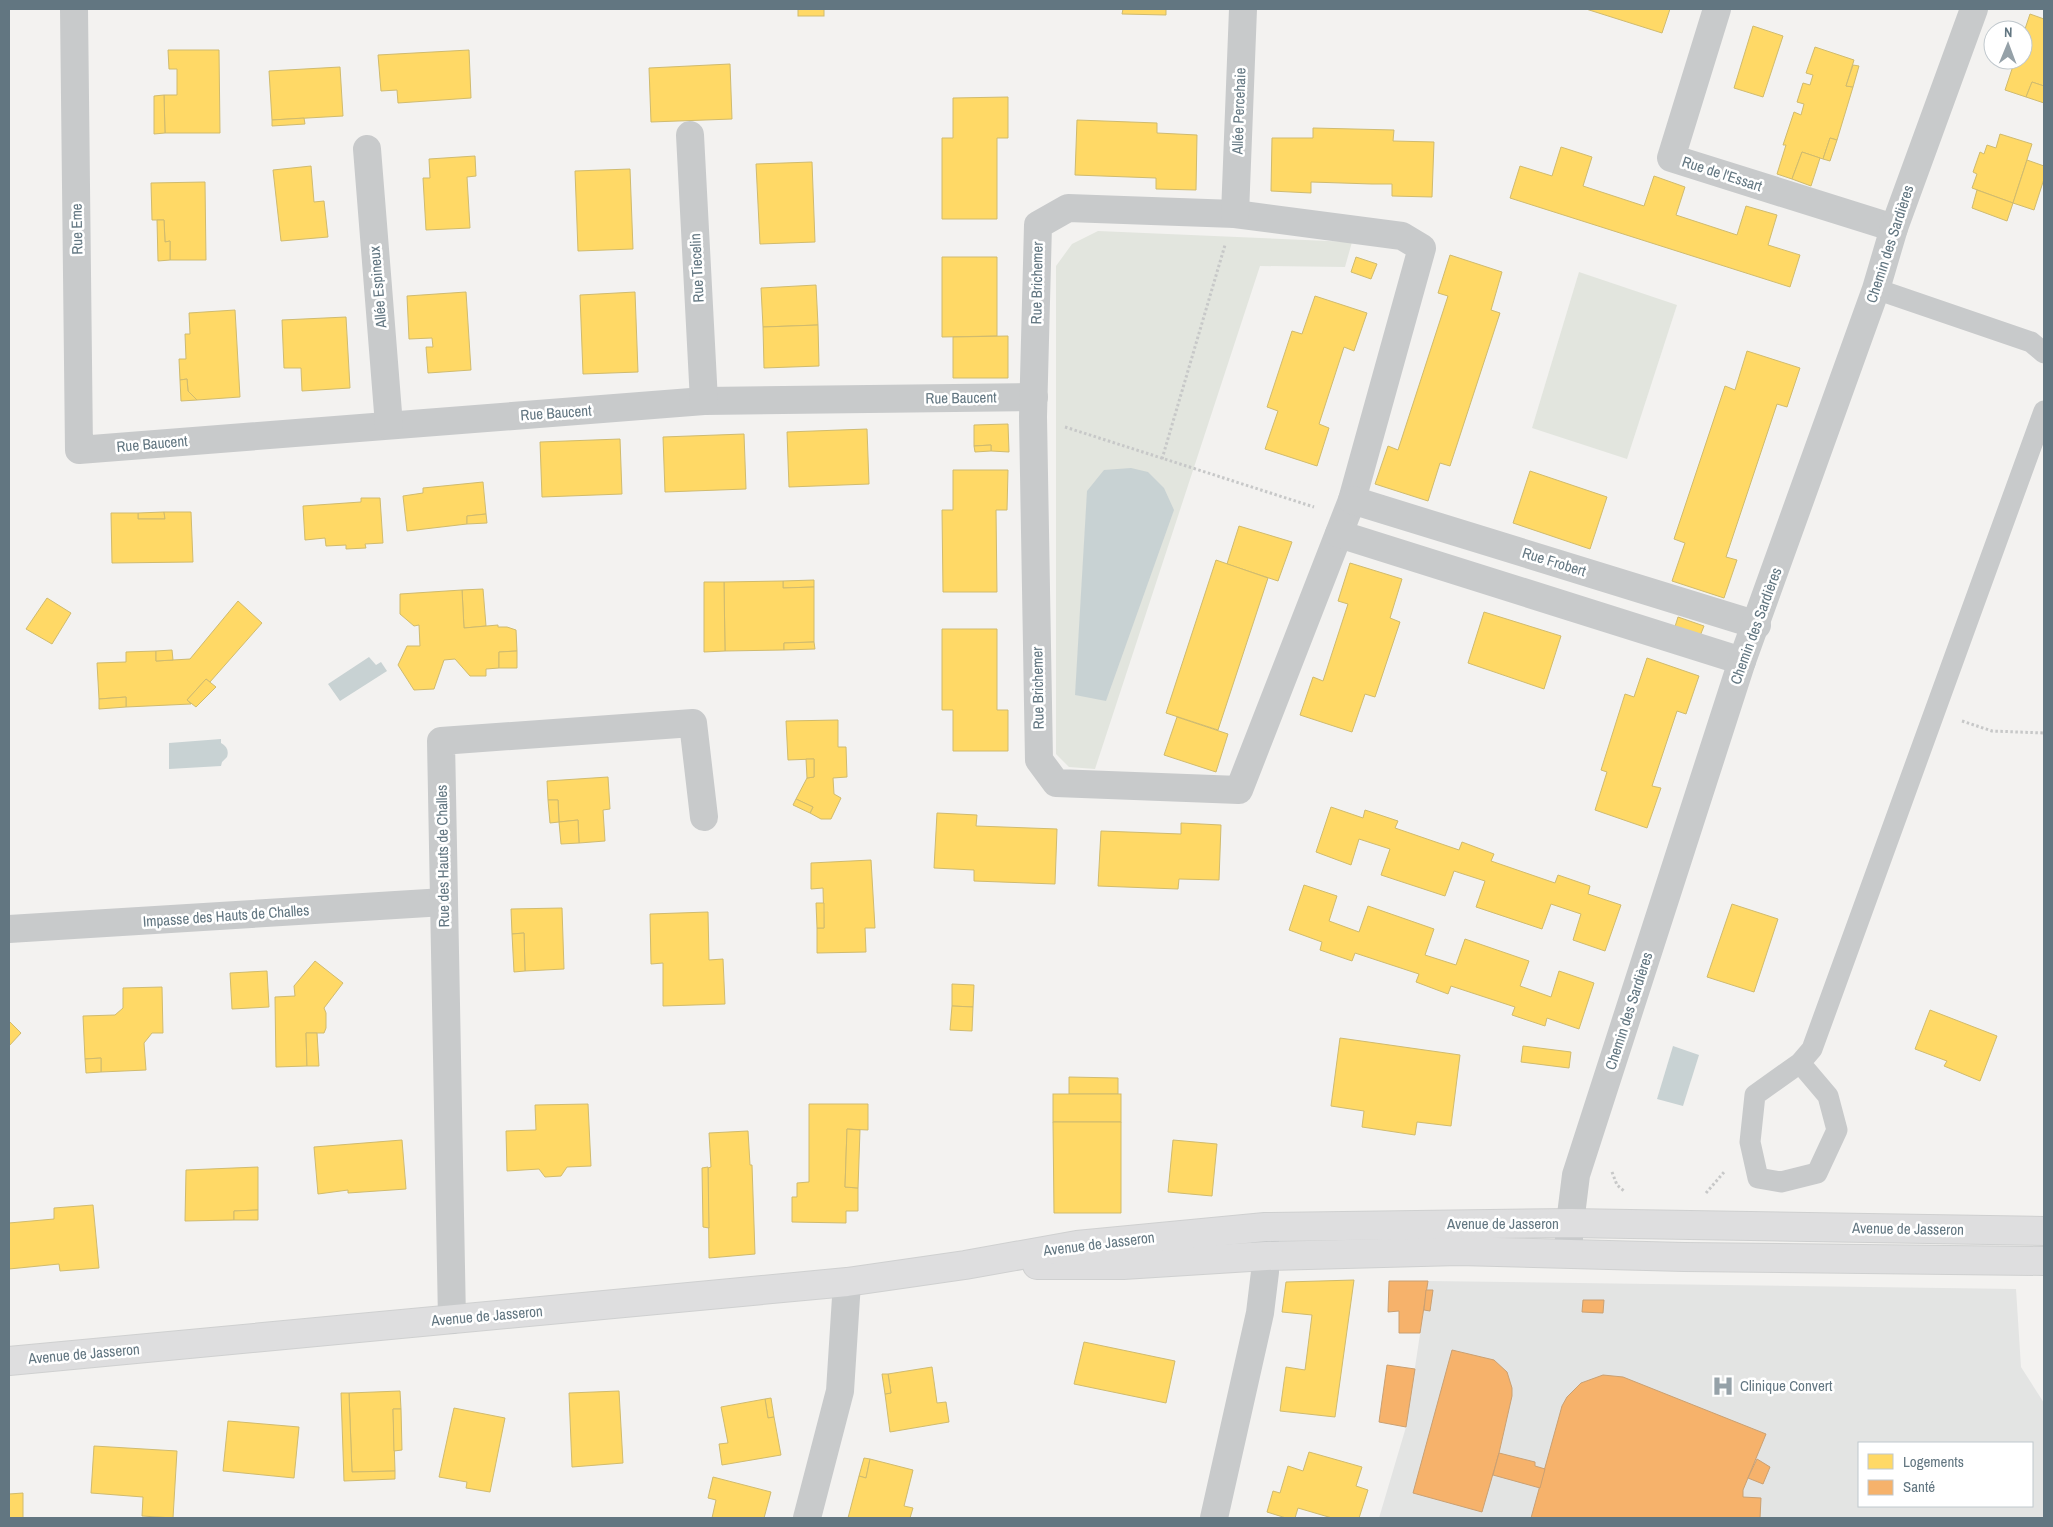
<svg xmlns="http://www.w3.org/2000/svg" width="2053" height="1527" font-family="'Archivo Narrow',sans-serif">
	<rect width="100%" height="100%" fill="#f3f2f0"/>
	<path fill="#e3e4e3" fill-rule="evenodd" d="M1428,1281L2016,1289L2021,1367L2044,1403V1518H1379L1406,1427ZM1859,1443H2032V1506H1859Z"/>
	<g fill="#e2e5de">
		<polygon points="1098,231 1352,242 1345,267 1260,266 1095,769 1069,767 1056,754 1056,266 1072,244"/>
		<polygon points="1579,272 1677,305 1627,459 1532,428"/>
	</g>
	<g fill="#c8d2d3">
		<polygon points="1131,468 1148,472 1164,488 1174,510 1106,701 1075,695 1087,491 1104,470"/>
		<polygon points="369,657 376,665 381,662 387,671 340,701 328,684"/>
		<path d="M221,739V743C227,746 229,751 227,757L222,762L221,766L169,769V743Z"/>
		<polygon points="1673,1046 1699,1055 1683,1106 1657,1099"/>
	</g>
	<g fill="#ffd966" stroke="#d0bb6e">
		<rect x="798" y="9" width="26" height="7"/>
		<polygon points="1123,9 1166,9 1166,15 1122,14"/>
		<polygon points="1586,9 1670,9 1662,33"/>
		<polygon points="2030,14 2044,19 2044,86 2032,82 2026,97 2005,90 2015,60 2023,60 2023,35"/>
		<polygon points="1753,26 1783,36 1763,97 1734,88"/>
		<polygon points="1815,47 1854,60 1846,86 1853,87 1837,140 1830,138 1823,159 1802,152 1792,179 1777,174 1786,145 1783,145 1794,112 1801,115 1804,104 1797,102 1803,83 1810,85 1813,75 1806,73"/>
		<polygon points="168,50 219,50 220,133 165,133 164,95 177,95 177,69 169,69"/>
		<polygon points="469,50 471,98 398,103 397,90 381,91 378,55"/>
		<polygon points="730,64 732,119 651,122 649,68"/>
		<polygon points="1853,65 1859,66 1853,87 1846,86"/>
		<polygon points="340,67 343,116 272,120 269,71"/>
		<polygon points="2032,82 2044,86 2044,103 2026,97"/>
		<polygon points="164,95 165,133 154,134 154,96"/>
		<polygon points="1008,97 1008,138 997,138 997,219 942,219 942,138 953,138 953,98"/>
		<polygon points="304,118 305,124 272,126 272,120"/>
		<polygon points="1077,120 1157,123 1157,133 1197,135 1196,190 1156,189 1156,178 1075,175"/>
		<polygon points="1313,128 1394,130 1393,141 1434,142 1432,197 1392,196 1392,184 1372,184 1311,182 1311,193 1271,191 1272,138 1313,138"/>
		<polygon points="2000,134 2032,144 2013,203 1972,188 1977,174 1973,172 1980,152 1984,154 1987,145 1996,148"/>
		<polygon points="1830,138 1837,140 1830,161 1823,159"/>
		<polygon points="1561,147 1592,157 1583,186 1644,206 1654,176 1685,187 1676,215 1737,235 1746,206 1777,215 1768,245 1800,255 1790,287 1510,198 1520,166 1552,176"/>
		<polygon points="1802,152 1820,158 1811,186 1792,179"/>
		<polygon points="475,156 476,176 467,177 470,228 426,230 423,178 430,178 429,159"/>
		<polygon points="2027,160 2044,166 2044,179 2034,210 2013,203"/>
		<polygon points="812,162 815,242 760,244 756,164"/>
		<polygon points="311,166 314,202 324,201 328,237 281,241 273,170"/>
		<polygon points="630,169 633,249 578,251 575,171"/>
		<polygon points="205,182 206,260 170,260 170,241 165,242 164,220 152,220 151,183"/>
		<polygon points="1977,190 2013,203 2007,221 1972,208"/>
		<polygon points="157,220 164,220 165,242 170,241 170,260 158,261"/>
		<polygon points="1450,255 1502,272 1491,310 1500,313 1450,466 1440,463 1428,501 1375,484 1388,446 1398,450 1448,296 1438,293"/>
		<polygon points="942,257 997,257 997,336 942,337"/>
		<polygon points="1356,257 1377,264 1371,279 1351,272"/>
		<polygon points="816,285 818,325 763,327 761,288"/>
		<polygon points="466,292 471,370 428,373 426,347 433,347 432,338 409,339 407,296"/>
		<polygon points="635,292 638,372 583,374 580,295"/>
		<polygon points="1315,296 1367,313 1354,351 1344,347 1319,424 1329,428 1317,466 1265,449 1278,411 1267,407 1292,331 1302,334"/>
		<polygon points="235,310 240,397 197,400 188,391 187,379 180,380 179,359 186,359 185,334 190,334 189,313"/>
		<polygon points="346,317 350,388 302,391 301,368 284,368 282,320"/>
		<polygon points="818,325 819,366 764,368 763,327"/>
		<polygon points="1008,336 1008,378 953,378 953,337"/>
		<polygon points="1747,351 1800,368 1787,407 1777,404 1726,557 1737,560 1724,598 1672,581 1685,543 1674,539 1725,386 1735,390"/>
		<polygon points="187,379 188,391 197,400 181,401 180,380"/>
		<polygon points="1008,424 1009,452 991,451 991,445 974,446 974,425"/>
		<polygon points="867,429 869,484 789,487 787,432"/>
		<polygon points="744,434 746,489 665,492 663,437"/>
		<polygon points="620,439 622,494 542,497 540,442"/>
		<polygon points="991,445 991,451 975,452 974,446"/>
		<polygon points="953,470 1008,470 1007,510 996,510 997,592 943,592 942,510 953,510"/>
		<polygon points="1530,471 1607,497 1590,549 1513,523"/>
		<polygon points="483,482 486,514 467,516 467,524 407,531 403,496 423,493 423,488"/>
		<polygon points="361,498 380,498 383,543 365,544 366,548 346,549 346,545 326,546 325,538 305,540 303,506 361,502"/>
		<polygon points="164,512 165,519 138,519 138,513"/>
		<polygon points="164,512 191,512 193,562 112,563 111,513 138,513 138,519 165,519"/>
		<polygon points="486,514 487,523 467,524 467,516"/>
		<polygon points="1239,526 1292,542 1278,581 1227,564"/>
		<polygon points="1216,560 1268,578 1218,730 1166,713"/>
		<polygon points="1350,563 1402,579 1390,618 1400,622 1375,697 1365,694 1352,732 1300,715 1313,677 1323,681 1348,604 1338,601"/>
		<polygon points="814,580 814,587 783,588 783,581"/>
		<polygon points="783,581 783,588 814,587 814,642 784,643 784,650 725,651 724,582"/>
		<polygon points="704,582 724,582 725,651 704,652"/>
		<polygon points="483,589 486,626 464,628 462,590"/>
		<polygon points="462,590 464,628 498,625 498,627 507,627 516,630 517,651 499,652 499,668 486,669 486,676 470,676 455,659 444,660 434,689 414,690 398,665 407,646 420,646 419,625 414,626 400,614 400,594"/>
		<polygon points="47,598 71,613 52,644 26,629"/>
		<polygon points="238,601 262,623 210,682 206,679 187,700 191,704 126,707 126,697 99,699 97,663 126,662 126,652 156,651 156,661 190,659"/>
		<polygon points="1484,612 1561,636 1544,689 1468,663"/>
		<polygon points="1678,617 1704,626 1698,641 1673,633"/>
		<polygon points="942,629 997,629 997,710 1008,710 1008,751 953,751 953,710 942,710"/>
		<polygon points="814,642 815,649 784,650 784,643"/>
		<polygon points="172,650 173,660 156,661 156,651"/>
		<polygon points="517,651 517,668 499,668 499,652"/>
		<polygon points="1647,658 1699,676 1686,714 1677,711 1652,786 1661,788 1647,828 1595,810 1607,772 1601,770 1625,694 1634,697"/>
		<polygon points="206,679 216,687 196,707 187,700"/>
		<polygon points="126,697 126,707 99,709 99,699"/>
		<polygon points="1177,717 1228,734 1216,772 1164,755"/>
		<polygon points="838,720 838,747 846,747 847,777 833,778 834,794 841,798 831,819 821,819 810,813 813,807 796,799 807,778 814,777 814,759 788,760 786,721"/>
		<polygon points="814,759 814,777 807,778 806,759"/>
		<polygon points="608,777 610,809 603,810 605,841 579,843 578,820 559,822 558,800 548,800 547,781"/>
		<polygon points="796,799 813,807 810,813 793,805"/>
		<polygon points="548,800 558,800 559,822 550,823"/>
		<polygon points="1331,807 1363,818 1365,810 1398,821 1395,828 1459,850 1462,842 1494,854 1491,861 1555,883 1558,875 1590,886 1588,894 1621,905 1605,951 1573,940 1581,914 1551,904 1542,929 1476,907 1485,881 1454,871 1445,896 1381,875 1390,849 1359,839 1351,865 1316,852"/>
		<polygon points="937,813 977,815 976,826 1057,829 1055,884 974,881 974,870 934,868"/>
		<polygon points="578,820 579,843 561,844 559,822"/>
		<polygon points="1181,823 1221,825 1219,880 1179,879 1178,889 1098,886 1101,831 1181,834"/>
		<polygon points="871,860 875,928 865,928 866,952 817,953 817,928 824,928 823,888 811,889 811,863"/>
		<polygon points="1304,885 1337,896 1329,921 1359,932 1368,906 1434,929 1425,955 1456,965 1465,939 1529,961 1520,986 1551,997 1559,971 1594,983 1579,1029 1547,1018 1545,1026 1512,1015 1515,1007 1451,986 1448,994 1416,982 1419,974 1355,953 1352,961 1320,950 1322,942 1289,930"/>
		<polygon points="816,903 824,903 824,928 817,928"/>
		<polygon points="1732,904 1778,919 1754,992 1707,977"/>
		<polygon points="562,908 564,969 525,971 524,933 512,934 511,909"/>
		<polygon points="708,912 709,960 723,959 725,1004 663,1006 663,963 651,964 650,914"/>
		<polygon points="524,933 525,971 514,972 512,934"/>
		<polygon points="315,961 343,983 324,1008 326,1013 326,1028 324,1033 306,1033 307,1066 276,1067 275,997 295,996 294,986"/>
		<polygon points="267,971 269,1007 232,1009 230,973"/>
		<polygon points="952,984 974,985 973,1007 952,1006"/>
		<polygon points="162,987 163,1033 152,1033 144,1043 146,1070 101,1072 101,1058 85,1059 83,1016 115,1015 123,1008 123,988"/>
		<polygon points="952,1006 973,1007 972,1031 950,1030"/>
		<polygon points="1930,1010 1997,1036 1980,1081 1944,1066 1947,1061 1915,1049"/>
		<polygon points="9,1021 21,1033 9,1046"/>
		<polygon points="306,1033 317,1033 319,1066 307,1066"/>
		<polygon points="1340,1038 1460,1055 1451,1126 1417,1122 1415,1135 1362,1127 1364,1111 1331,1106"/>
		<polygon points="1523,1046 1571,1052 1569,1068 1521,1062"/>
		<polygon points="101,1058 101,1072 86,1073 85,1059"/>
		<polygon points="1069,1077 1118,1078 1118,1094 1069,1094"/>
		<rect x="1053" y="1094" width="68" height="28"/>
		<polygon points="588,1104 591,1166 567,1167 561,1176 545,1177 539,1169 507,1171 506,1131 536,1130 535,1105"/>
		<polygon points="809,1104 868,1104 868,1130 847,1129 845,1187 858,1188 858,1211 846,1211 846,1223 792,1222 792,1197 797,1197 797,1183 809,1182"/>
		<polygon points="1053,1122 1121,1122 1121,1213 1054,1213"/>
		<polygon points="847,1129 860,1130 858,1188 845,1187"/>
		<polygon points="748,1131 750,1165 752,1165 755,1254 709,1258 708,1168 711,1167 709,1133"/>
		<polygon points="402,1140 406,1189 348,1193 348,1190 318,1194 314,1147"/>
		<polygon points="1173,1140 1217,1144 1212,1196 1168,1192"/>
		<polygon points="258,1167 258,1210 234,1211 234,1220 185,1221 186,1170"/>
		<polygon points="708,1167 709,1228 703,1227 702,1168"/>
		<polygon points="93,1205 99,1268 60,1271 59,1264 9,1269 9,1223 54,1219 54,1208"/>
		<polygon points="258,1210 258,1220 234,1220 234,1211"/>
		<polygon points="1354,1280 1335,1417 1280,1411 1286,1367 1305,1370 1312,1315 1282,1312 1286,1282"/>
		<polygon points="1084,1342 1175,1361 1166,1403 1074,1384"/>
		<polygon points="932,1367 937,1403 946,1402 949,1422 890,1432 885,1394 891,1393 888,1374"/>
		<polygon points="882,1374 888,1374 891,1393 885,1394"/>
		<polygon points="400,1391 401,1409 393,1409 395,1471 352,1472 349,1393"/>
		<polygon points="619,1391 623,1463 572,1467 569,1393"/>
		<polygon points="341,1393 349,1393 352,1472 395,1471 395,1479 344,1481"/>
		<polygon points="771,1398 774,1417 768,1418 765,1399"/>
		<polygon points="765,1399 768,1418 774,1417 781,1455 722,1465 719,1444 728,1443 721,1407"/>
		<polygon points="454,1408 505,1418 490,1492 466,1488 467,1482 439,1477"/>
		<polygon points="393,1409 401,1409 402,1450 394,1451"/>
		<polygon points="228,1421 299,1427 294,1478 223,1471"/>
		<polygon points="94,1446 177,1451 173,1518 142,1516 143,1497 91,1493"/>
		<polygon points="1309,1452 1362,1467 1356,1486 1368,1490 1359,1518 1332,1518 1298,1508 1295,1518 1286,1518 1267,1512 1273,1491 1280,1493 1288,1466 1303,1471"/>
		<polygon points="864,1458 870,1459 866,1478 859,1476"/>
		<polygon points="870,1459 913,1470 904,1506 913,1508 910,1518 848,1518 859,1476 866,1478"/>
		<polygon points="713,1477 771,1492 764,1518 712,1518 716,1500 708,1498"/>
		<polygon points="23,1493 23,1518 9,1518 9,1494"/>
	</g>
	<g fill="#f6b26b" stroke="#caa072">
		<polygon points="1389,1281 1428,1281 1420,1333 1399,1333 1399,1311 1388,1312"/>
		<polygon points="1426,1290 1433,1290 1430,1311 1424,1310"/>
		<polygon points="1583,1300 1604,1300 1603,1313 1582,1312"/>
		<polygon points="1452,1350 1494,1360 1507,1372 1512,1388 1512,1396 1499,1453 1482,1512 1413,1493"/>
		<polygon points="1387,1365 1415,1369 1406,1427 1379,1422"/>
		<polygon points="1603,1375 1623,1377 1766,1434 1743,1490 1743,1497 1761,1498 1760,1518 1531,1518 1562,1406 1567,1397 1581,1383"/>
		<polygon points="1499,1453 1535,1462 1535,1466 1545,1469 1540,1488 1493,1475"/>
		<polygon points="1757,1459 1770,1467 1763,1484 1748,1478"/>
	</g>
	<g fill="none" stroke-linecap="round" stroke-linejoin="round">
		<g stroke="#cfd0d0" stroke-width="30">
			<g id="secondary">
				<polyline points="1037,1265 1123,1265 1266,1256 1459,1251 1684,1257 2044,1261"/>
				<polyline points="9,1361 847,1282 965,1265 1077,1245 1265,1227 1570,1223 2044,1231"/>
			</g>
		</g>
		<g stroke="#c7c8c8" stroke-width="3" stroke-dasharray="2.5 2.5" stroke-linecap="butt">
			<polyline points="1065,427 1314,507"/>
			<polyline points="1162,459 1225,245"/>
			<polyline points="1962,721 1992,731 2044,733"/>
			<polyline points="1612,1172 1617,1185 1624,1191"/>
			<polyline points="1706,1193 1725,1171"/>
		</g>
		<g stroke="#c8cacb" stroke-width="21">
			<polyline points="1876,289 2031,342 2044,353"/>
			<polyline points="1800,1063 1828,1096 1837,1130 1817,1173 1781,1182 1758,1178 1750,1142 1755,1095 1800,1063 1812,1049 2044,411"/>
		</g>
		<g stroke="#c8cacb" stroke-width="28">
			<polyline points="74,9 79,450 704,401 1034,397"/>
			<polyline points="1717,9 1671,158 1894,228"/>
			<polyline points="690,135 704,401"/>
			<polyline points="367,149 389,425"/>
			<polygon points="1068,208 1235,214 1402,236 1422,248 1352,500 1239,790 1056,783 1039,760 1033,417 1038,225"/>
			<polyline points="1235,214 1243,9"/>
			<polyline points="1352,500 1757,625"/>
			<polyline points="1339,534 1742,661"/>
			<polyline points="9,929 444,902"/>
			<polyline points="1568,1253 1570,1223 1576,1175 1742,661 1876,289 1894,228 1974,9"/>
			<polyline points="452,1320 441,741 693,723 704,817"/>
			<polyline points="807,1518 840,1391 847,1282"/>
			<polyline points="1214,1518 1260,1313 1265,1272 1265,1227"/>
		</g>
		<use href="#secondary" stroke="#dededf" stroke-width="28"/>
	</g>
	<defs>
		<g id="hospital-bare" transform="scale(1.725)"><path d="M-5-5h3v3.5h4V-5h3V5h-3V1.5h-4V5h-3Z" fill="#95a1a8" stroke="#fff" stroke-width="2.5" paint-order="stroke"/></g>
	</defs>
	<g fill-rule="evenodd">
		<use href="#hospital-bare" x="1723" y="1386"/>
	</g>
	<g text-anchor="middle" stroke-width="5" stroke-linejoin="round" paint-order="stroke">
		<g font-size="15" fill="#627681" stroke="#fff">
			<text transform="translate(1239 111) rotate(-88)" y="5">Allée Percehaie</text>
			<text transform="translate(1722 174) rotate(18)" y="5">Rue de l'Essart</text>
			<text transform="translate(77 229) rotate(-91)" y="5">Rue Eme</text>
			<text transform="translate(1890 244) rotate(-72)" y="5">Chemin des Sardières</text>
			<text transform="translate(697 268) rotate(-93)" y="5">Rue Tiecelin</text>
			<text transform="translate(1037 283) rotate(-89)" y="5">Rue Brichemer</text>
			<text transform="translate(378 287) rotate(-95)" y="5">Allée Espineux</text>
			<text transform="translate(961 398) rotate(-1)" y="5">Rue Baucent</text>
			<text transform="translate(556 413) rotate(-4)" y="5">Rue Baucent</text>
			<text transform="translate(152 444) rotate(-5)" y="5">Rue Baucent</text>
			<text transform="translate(1554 562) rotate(17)" y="5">Rue Frobert</text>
			<text transform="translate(1756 626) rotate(-70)" y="5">Chemin des Sardières</text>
			<text transform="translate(1038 688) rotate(-91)" y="5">Rue Brichemer</text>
			<text transform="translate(443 856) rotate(-91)" y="5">Rue des Hauts de Challes</text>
			<text transform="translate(226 916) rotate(-4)" y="5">Impasse des Hauts de Challes</text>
			<text transform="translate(1629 1011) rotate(-72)" y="5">Chemin des Sardières</text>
			<text x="1503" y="1229">Avenue de Jasseron</text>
			<text transform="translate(1908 1229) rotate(1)" y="5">Avenue de Jasseron</text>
			<text transform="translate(1099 1244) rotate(-7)" y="5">Avenue de Jasseron</text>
			<text transform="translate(487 1316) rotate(-5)" y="5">Avenue de Jasseron</text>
			<text transform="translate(84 1354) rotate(-5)" y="5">Avenue de Jasseron</text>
		</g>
		<g font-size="15" fill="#627681" stroke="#fff" text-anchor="start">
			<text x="1740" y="1391">Clinique Convert</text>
		</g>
	</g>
	<rect width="2053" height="1527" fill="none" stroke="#627681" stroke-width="20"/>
	<rect x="1858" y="1442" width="175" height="65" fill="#ffffff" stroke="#c0c8cd"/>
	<rect x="1868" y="1454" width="25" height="15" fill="#ffd966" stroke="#c0c8cd"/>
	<text x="1903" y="1467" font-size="15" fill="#627681">Logements</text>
	<rect x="1868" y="1480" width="25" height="15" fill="#f6b26b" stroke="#c0c8cd"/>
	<text x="1903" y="1492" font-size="15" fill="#627681">Santé</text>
	<g transform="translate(2008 45) rotate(1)"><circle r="24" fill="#ffffff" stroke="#c0c8cd"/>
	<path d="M0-4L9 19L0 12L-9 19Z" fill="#95a1a8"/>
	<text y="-8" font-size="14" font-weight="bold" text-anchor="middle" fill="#627681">N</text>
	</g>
</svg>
